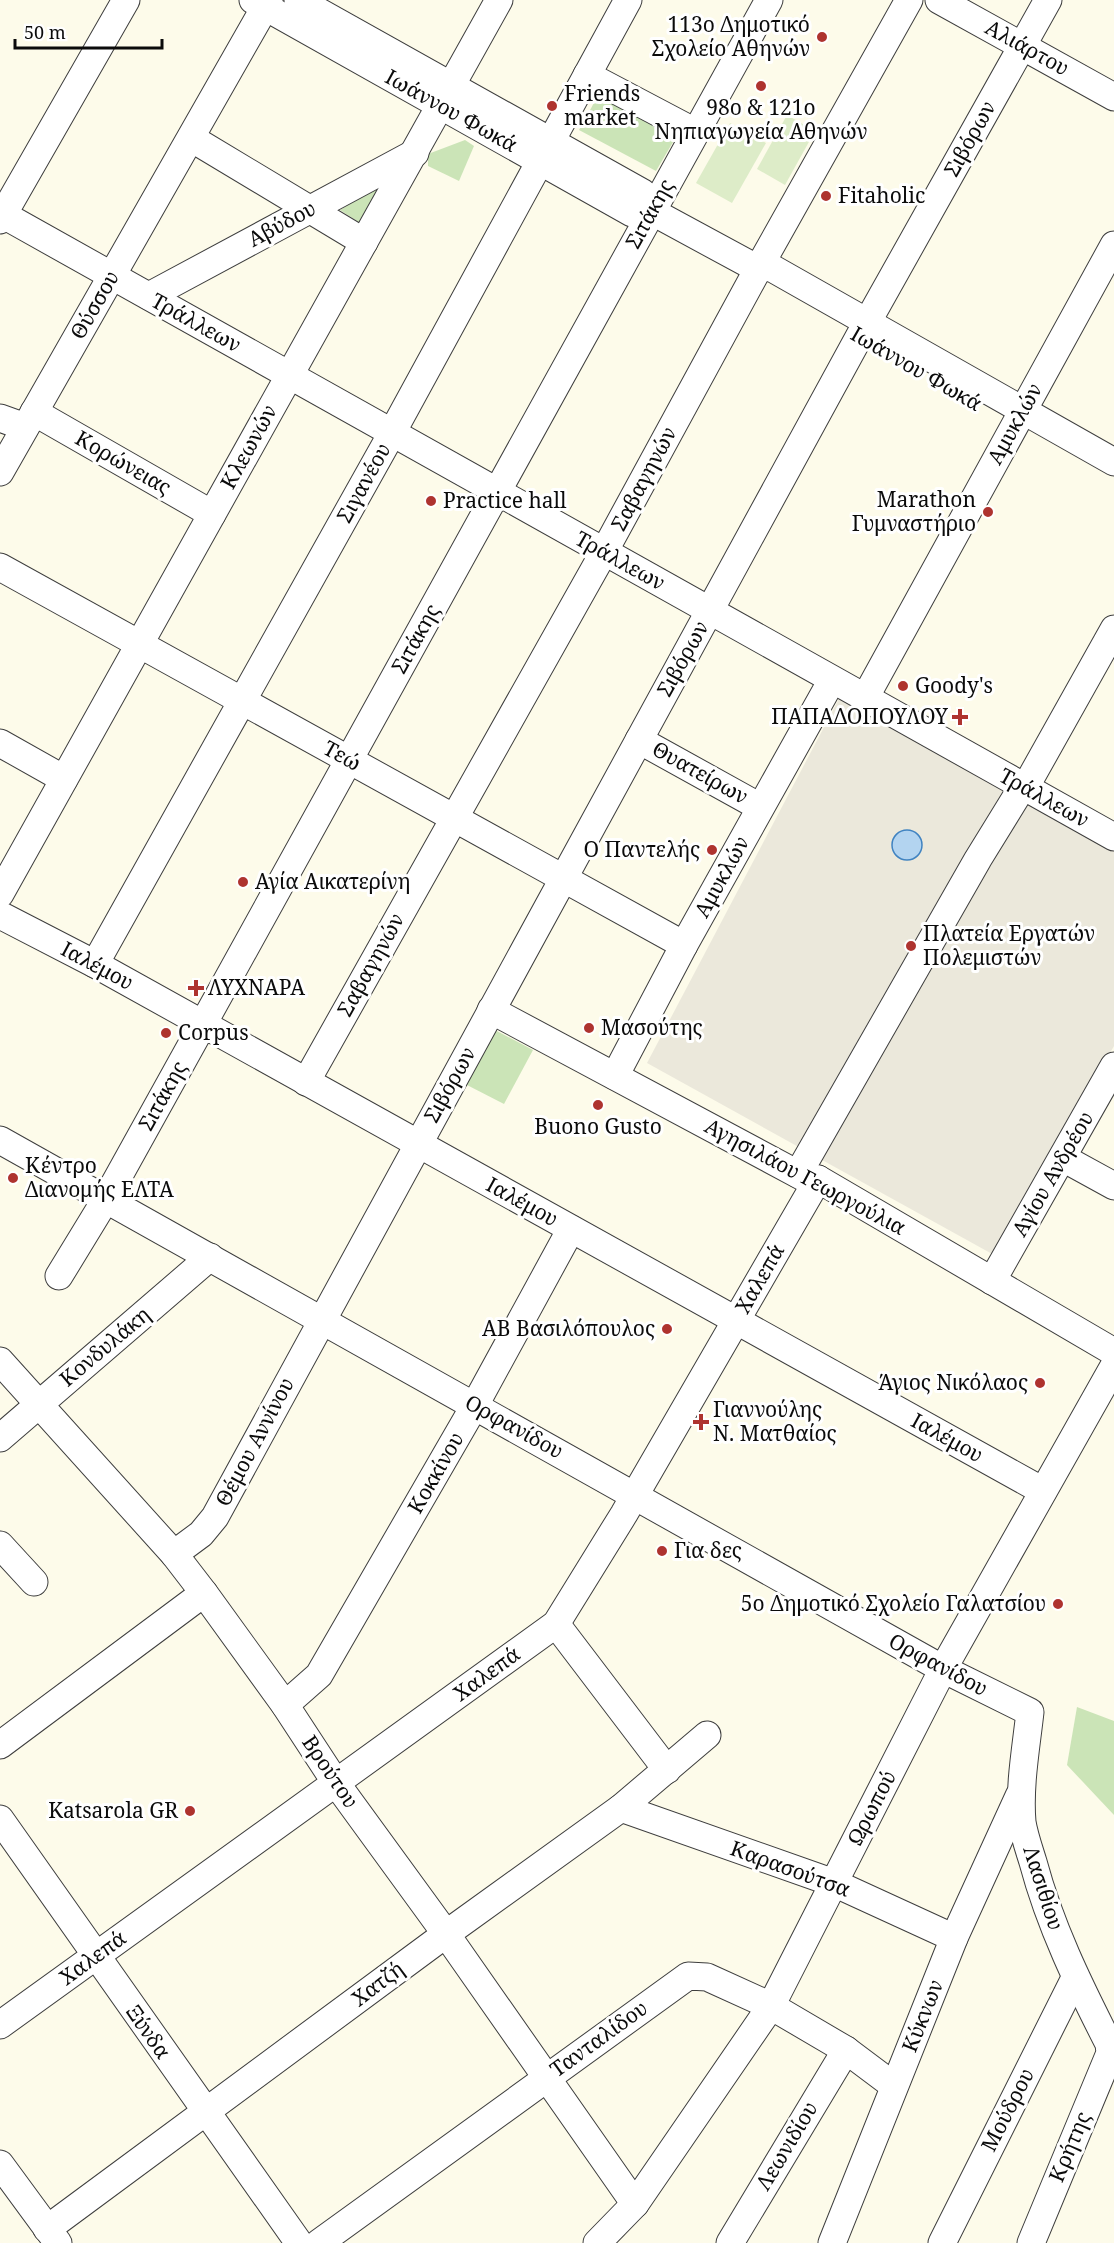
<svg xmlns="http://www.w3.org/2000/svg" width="1114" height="2243" font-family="'Noto Serif',serif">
	<rect width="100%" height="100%" fill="#fdfbea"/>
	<g fill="#cbe4b7">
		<polygon points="605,83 683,125 656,171 579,130"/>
		<polygon points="465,140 474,146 459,181 428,166 428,154"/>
		<polygon points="388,181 363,225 340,210"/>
		<polygon points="495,1030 533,1050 504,1104 465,1084"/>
		<polygon points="1077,1707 1114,1721 1114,1815 1067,1765"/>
	</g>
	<g fill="#ddecc8">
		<polygon points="787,115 815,131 785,185 757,169"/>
		<polygon points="730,123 766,143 732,203 696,183"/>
	</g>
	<polygon fill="#ebe8db" points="842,693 1114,845 1114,1046 994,1255 647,1063"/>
	<circle fill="#b3d4f0" stroke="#4083c1" stroke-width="1.5" cx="907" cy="845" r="15"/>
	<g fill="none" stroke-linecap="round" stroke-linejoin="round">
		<g stroke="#3e3e3e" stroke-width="29">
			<g id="minor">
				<polyline points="253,0 632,213 651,211 758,269 770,267 1114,462"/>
				<polyline points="298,0 643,193 651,211"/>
				<polyline points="939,0 1114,97"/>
				<polyline points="587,75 695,132"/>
				<polyline points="191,138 364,242"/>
				<polyline points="0,213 1114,837"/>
				<polyline points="0,220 126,0"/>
				<polyline points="149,296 415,153"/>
				<polyline points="34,412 212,514"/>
				<polyline points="0,418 25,427"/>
				<polyline points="0,472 269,0"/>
				<polyline points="0,567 684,945"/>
				<polyline points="865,698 1114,245"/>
				<polyline points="639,740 760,807"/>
				<polyline points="0,743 64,779"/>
				<polyline points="0,894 499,0"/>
				<polyline points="0,915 95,964 1043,1491"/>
				<polyline points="95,964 387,442 628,0"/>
				<polyline points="491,1010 805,1178 818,1179 1114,1352"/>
				<polyline points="615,1076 684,945 832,680"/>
				<polyline points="306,1082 604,552 758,269 909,0"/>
				<path d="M0,1140L943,1669L1030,1712C1026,1748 1019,1786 1022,1822C1024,1835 1029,1849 1033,1862C1050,1926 1079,1985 1109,2044L1110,2053L1031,2243"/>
				<polyline points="1063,1158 1114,1186"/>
				<polyline points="798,1174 978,859 1018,794 1025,788 1114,629"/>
				<polyline points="59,1276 106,1199 203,1024 769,0"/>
				<polyline points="992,1281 1114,1066"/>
				<polyline points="0,1361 174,1554 204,1593 285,1705 336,1783 446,1934 635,2204"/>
				<polyline points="0,1438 210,1257"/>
				<polyline points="0,1545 34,1582"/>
				<polyline points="174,1554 201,1534 215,1517 859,337 1048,0"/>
				<polyline points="556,1624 667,1770"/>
				<polyline points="285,1705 319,1675 475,1405 571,1229"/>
				<polyline points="0,1745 204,1593"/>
				<polyline points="621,1808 834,1883 954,1938"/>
				<polyline points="0,1819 299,2243"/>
				<polyline points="0,2025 556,1624 624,1514 818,1179"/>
				<polyline points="0,2164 58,2243"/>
				<polyline points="47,2229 446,1934 621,1808 707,1735"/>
				<polyline points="319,2243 688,1976 707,1977 771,2006 846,2050 894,2086"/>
				<polyline points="597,2243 635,2204 771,2006 943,1669 1114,1366"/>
				<polyline points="730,2243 846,2050"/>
				<polyline points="832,2243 954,1938 1019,1796"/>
				<polyline points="942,2243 1075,1978"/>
			</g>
		</g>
		<use href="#minor" stroke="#fff" stroke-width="27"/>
	</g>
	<g fill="#ae332f" stroke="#fff" stroke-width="2">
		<circle cx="822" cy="37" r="6"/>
		<circle cx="761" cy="86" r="6"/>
		<circle cx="552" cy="106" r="6"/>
		<circle cx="826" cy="196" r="6"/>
		<circle cx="431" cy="501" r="6"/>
		<circle cx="988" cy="512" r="6"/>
		<circle cx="903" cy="686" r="6"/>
		<path d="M957 708h6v6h6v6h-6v6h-6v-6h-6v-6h6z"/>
		<circle cx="712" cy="850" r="6"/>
		<circle cx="243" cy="882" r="6"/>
		<circle cx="911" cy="946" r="6"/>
		<path d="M193 979h6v6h6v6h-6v6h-6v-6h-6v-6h6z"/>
		<circle cx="589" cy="1028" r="6"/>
		<circle cx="166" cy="1033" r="6"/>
		<circle cx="598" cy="1105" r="6"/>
		<circle cx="13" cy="1178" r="6"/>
		<circle cx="667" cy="1329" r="6"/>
		<circle cx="1040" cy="1383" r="6"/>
		<path d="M698 1413h6v6h6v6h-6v6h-6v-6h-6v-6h6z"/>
		<circle cx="662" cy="1551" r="6"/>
		<circle cx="1058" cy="1604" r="6"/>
		<circle cx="190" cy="1811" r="6"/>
	</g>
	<g text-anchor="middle" stroke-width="6" stroke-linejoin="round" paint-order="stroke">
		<g font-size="21" fill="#0b0b0b" stroke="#fff" text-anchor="start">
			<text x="810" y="32" text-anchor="end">113ο Δημοτικό<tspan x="810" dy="24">Σχολείο Αθηνών</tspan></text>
			<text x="564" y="101">Friends<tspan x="564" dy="24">market</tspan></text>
			<text x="761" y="115" text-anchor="middle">98ο &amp; 121ο<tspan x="761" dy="24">Νηπιαγωγεία Αθηνών</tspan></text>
			<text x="838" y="203">Fitaholic</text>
			<text x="976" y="507" text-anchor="end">Marathon<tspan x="976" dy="24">Γυμναστήριο</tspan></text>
			<text x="443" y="508">Practice hall</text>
			<text x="915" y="693">Goody's</text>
			<text x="948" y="724" text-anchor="end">ΠΑΠΑΔΟΠΟΥΛΟΥ</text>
			<text x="700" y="857" text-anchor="end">Ο Παντελής</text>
			<text x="255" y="889">Αγία Αικατερίνη</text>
			<text x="923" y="941">Πλατεία Εργατών<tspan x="923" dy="24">Πολεμιστών</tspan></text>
			<text x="208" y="995">ΛΥΧΝΑΡΑ</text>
			<text x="601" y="1035">Μασούτης</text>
			<text x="178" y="1040">Corpus</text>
			<text x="598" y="1134" text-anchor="middle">Buono Gusto</text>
			<text x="25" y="1173">Κέντρο<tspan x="25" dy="24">Διανομής ΕΛΤΑ</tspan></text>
			<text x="655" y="1336" text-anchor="end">ΑΒ Βασιλόπουλος</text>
			<text x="1028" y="1390" text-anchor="end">Άγιος Νικόλαος</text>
			<text x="713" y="1417">Γιαννούλης<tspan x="713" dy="24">Ν. Ματθαίος</tspan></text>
			<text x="674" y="1558">Για δες</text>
			<text x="1046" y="1611" text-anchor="end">5ο Δημοτικό Σχολείο Γαλατσίου</text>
			<text x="178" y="1818" text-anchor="end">Katsarola GR</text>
		</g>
		<g font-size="21" fill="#0b0b0b" stroke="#fff">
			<text transform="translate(1027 48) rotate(29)" y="7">Αλιάρτου</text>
			<text transform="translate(451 111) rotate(29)" y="7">Ιωάννου Φωκά</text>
			<text transform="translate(970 139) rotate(-61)" y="7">Σιβόρων</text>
			<text transform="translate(650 214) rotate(-61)" y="7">Σιτάκης</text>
			<text transform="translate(282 224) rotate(-28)" y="7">Αβύδου</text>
			<text transform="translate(95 305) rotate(-60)" y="7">Θύσσου</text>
			<text transform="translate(196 323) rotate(29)" y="7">Τράλλεων</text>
			<text transform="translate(916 369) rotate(30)" y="7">Ιωάννου Φωκά</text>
			<text transform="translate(1015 424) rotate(-61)" y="7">Αμυκλών</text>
			<text transform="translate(249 447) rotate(-61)" y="7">Κλεωνών</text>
			<text transform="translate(123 463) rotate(30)" y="7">Κορώνειας</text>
			<text transform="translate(644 479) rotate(-62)" y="7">Σαβαγηνών</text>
			<text transform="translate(364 483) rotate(-61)" y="7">Σιγανέου</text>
			<text transform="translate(620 561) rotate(29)" y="7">Τράλλεων</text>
			<text transform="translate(416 639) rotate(-61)" y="7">Σιτάκης</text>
			<text transform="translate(683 659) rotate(-61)" y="7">Σιβόρων</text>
			<text transform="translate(342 756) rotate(29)" y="7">Τεώ</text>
			<text transform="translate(700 773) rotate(29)" y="7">Θυατείρων</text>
			<text transform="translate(1044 798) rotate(29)" y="7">Τράλλεων</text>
			<text transform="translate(722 877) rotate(-61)" y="7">Αμυκλών</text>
			<text transform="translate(371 965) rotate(-61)" y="7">Σαβαγηνών</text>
			<text transform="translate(97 966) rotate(28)" y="7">Ιαλέμου</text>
			<text transform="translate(450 1085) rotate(-61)" y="7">Σιβόρων</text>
			<text transform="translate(163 1096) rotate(-61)" y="7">Σιτάκης</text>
			<text transform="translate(1053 1174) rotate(-60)" y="7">Αγίου Ανδρέου</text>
			<text transform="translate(805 1177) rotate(28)" y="7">Αγησιλάου Γεωργούλια</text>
			<text transform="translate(522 1202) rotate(29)" y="7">Ιαλέμου</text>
			<text transform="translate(760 1279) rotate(-60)" y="7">Χαλεπά</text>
			<text transform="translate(105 1347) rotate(-40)" y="7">Κονδυλάκη</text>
			<text transform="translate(514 1427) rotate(29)" y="7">Ορφανίδου</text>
			<text transform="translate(947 1438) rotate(29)" y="7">Ιαλέμου</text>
			<text transform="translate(255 1442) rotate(-62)" y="7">Θέμου Αννίνου</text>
			<text transform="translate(436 1473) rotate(-60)" y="7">Κοκκίνου</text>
			<text transform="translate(938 1665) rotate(28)" y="7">Ορφανίδου</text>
			<text transform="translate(487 1674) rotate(-36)" y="7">Χαλεπά</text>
			<text transform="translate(330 1772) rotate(56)" y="7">Βρούτου</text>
			<text transform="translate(872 1808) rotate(-63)" y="7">Ωρωπού</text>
			<text transform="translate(790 1869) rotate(20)" y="7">Καρασούτσα</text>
			<text transform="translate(1043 1888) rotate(72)" y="7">Λασιθίου</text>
			<text transform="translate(93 1958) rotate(-36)" y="7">Χαλεπά</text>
			<text transform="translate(378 1984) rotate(-37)" y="7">Χατζή</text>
			<text transform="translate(923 2016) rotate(-68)" y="7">Κύκνων</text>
			<text transform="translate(148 2032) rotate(55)" y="7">Ξύνδα</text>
			<text transform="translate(599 2039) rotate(-36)" y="7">Τανταλίδου</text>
			<text transform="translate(1008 2110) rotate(-63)" y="7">Μούδρου</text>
			<text transform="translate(787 2146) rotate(-59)" y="7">Λεωνιδίου</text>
			<text transform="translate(1070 2147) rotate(-67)" y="7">Κρήτης</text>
		</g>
	</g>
	<path d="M15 39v9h147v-9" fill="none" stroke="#0b0b0b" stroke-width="3"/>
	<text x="24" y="39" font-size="18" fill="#0b0b0b" stroke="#ffffff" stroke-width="4.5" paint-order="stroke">50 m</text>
</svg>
